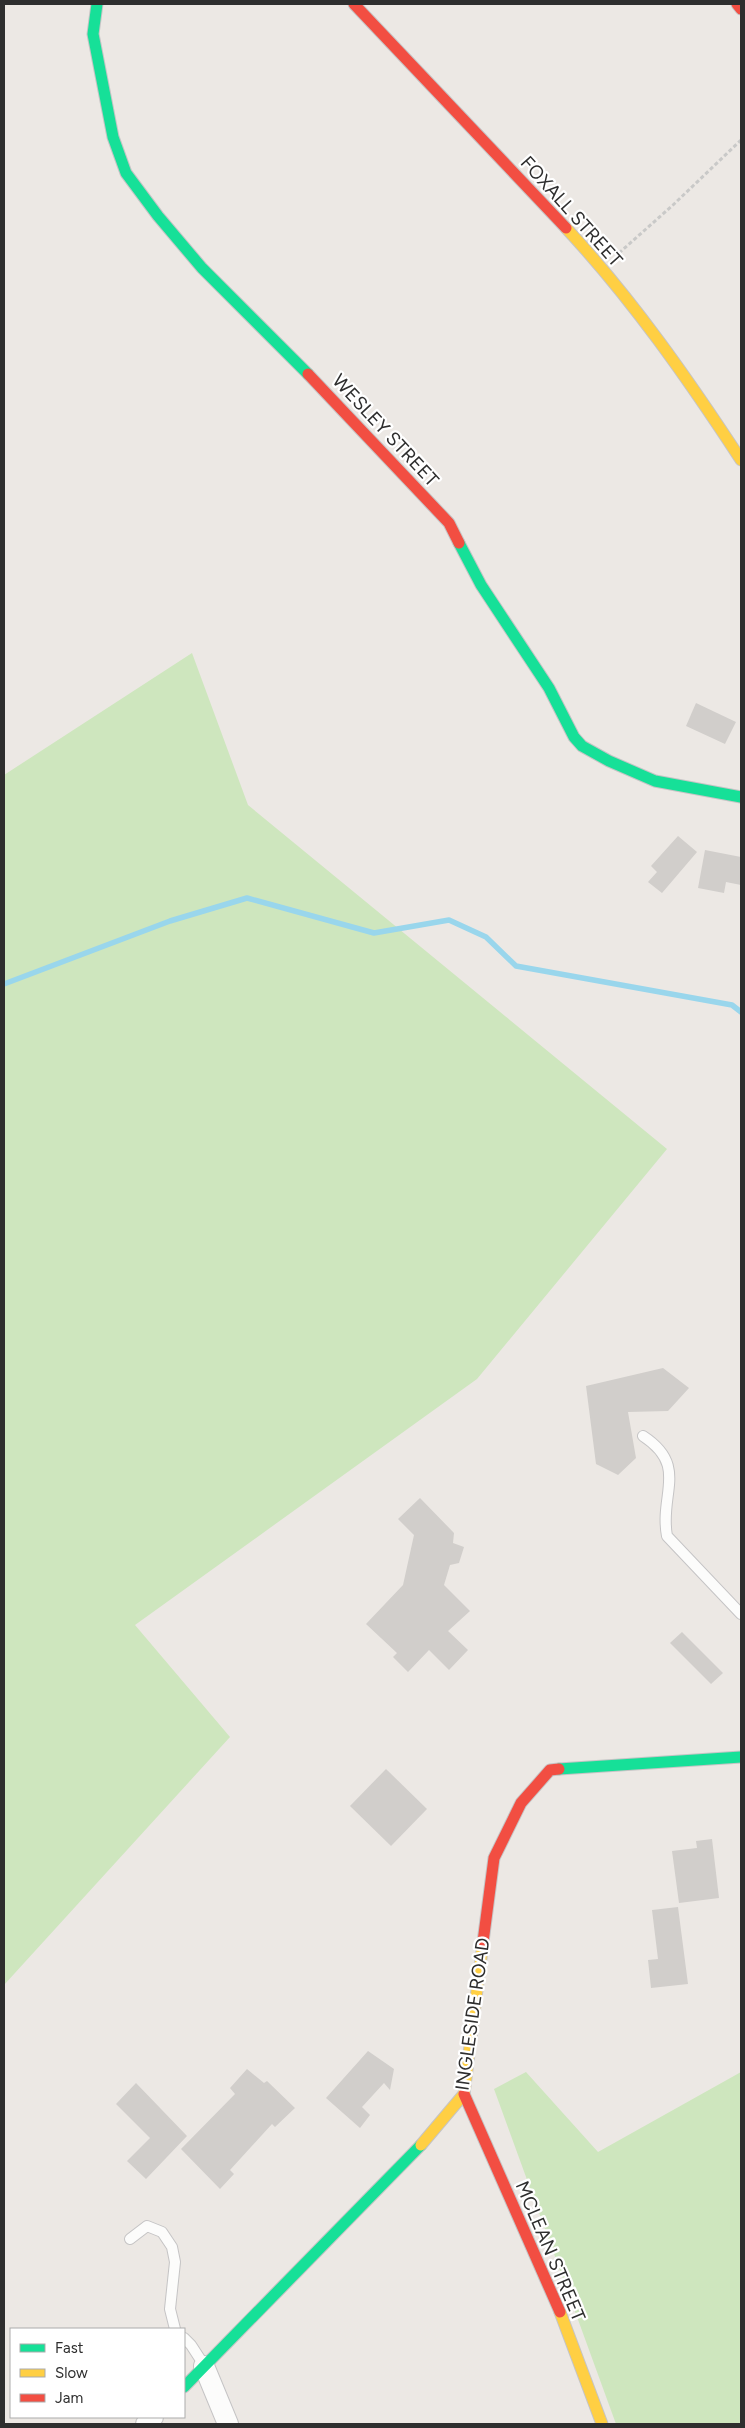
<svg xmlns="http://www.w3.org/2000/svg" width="745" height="2428" font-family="Figtree,sans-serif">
	<rect width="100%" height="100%" fill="#ece8e4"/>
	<g fill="#cee6be">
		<polygon points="192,653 248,805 667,1149 477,1379 135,1625 230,1737 4,1985 4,775"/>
		<polygon points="526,2072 598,2152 741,2072 741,2424 616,2424 494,2089"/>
	</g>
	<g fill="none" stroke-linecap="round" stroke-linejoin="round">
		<polyline stroke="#99d6ec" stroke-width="5.5" points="4,984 170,921 247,898 374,933 449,920 486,937 516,966 732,1005 741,1012"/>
	</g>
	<g fill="#d1cecb">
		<polygon points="696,703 736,722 725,744 686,726"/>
		<polygon points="678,836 697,852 662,893 648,882 657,872 651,866"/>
		<polygon points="705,850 741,857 741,885 726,882 724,893 698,888"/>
		<polygon points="663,1368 689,1388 668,1411 628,1412 636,1458 618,1475 596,1464 586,1386"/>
		<polygon points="420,1498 454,1533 453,1543 464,1547 459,1563 450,1565 444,1585 470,1611 448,1631 468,1650 449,1670 429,1650 408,1672 393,1657 397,1653 366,1624 403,1585 414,1535 398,1519"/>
		<polygon points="682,1632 723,1673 711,1684 670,1643"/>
		<polygon points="386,1769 427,1809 391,1846 350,1806"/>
		<polygon points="712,1839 719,1898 679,1903 672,1851 697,1848 696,1841"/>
		<polygon points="678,1907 688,1984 651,1988 648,1960 658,1959 652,1910"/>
		<polygon points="368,2051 394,2069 390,2090 384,2083 362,2107 370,2115 360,2128 326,2098"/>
		<polygon points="247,2069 264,2083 267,2081 295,2108 275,2127 272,2124 230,2170 234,2174 220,2189 181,2149 235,2094 230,2088"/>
		<polygon points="136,2083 187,2136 146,2179 127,2161 150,2138 116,2104"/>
	</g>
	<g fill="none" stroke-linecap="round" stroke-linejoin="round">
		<g stroke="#c5c4c5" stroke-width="12">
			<g id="lane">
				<path d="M643,1436C689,1466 659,1494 667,1536L741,1614"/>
				<polyline points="130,2239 147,2226 162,2232 172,2247 175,2262 170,2309 175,2329"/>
				<polyline points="184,2338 191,2345 204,2365"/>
			</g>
		</g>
		<g stroke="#c5c4c5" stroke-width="22">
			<g id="street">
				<polyline points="204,2366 228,2424"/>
				<polyline points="146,2424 153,2417"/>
			</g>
		</g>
		<g stroke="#c5c4c5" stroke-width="13">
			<g id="fast">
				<polyline points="97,4 93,34 113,137 126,173 158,216 202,268 308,374"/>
				<polyline points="459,543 481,585 549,688 574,737 582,746 609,761 655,781 741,797"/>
				<polyline points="559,1769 741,1757"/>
				<polyline points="184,2387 421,2145"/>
			</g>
		</g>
		<g stroke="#c5c4c5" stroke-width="13">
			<g id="slow">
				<path d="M566,228C632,299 688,379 741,460"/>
				<polyline points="421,2145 464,2094 483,1942"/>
				<polyline points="560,2312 602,2424"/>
			</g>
		</g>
		<g stroke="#c5c4c5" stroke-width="13">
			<g id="jam">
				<polyline points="354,4 566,228"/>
				<polyline points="737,4 741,9"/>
				<polyline points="308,374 449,523 459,543"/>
				<polyline points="483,1942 494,1858 521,1803 550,1770 559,1769"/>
				<polyline points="464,2094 560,2312"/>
			</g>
		</g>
		<polyline stroke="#c9c9c8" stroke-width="3" stroke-dasharray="4 2.5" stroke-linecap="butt" points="619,253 673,205 741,140"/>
		<use href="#lane" stroke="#fcfcfb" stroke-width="10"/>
		<use href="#street" stroke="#fcfcfb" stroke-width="20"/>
		<use href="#fast" stroke="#16e098" stroke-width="11"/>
		<use href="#slow" stroke="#ffcf43" stroke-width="11"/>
		<use href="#jam" stroke="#f24e42" stroke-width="11"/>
	</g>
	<g text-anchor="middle" stroke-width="4.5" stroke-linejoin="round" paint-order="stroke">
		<g font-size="19" fill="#2e2e2e" stroke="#fff">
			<text transform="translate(572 211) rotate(48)" y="7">FOXALL STREET</text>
			<text transform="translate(386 430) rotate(47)" y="7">WESLEY STREET</text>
			<text transform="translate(472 2014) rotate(-82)" y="7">INGLESIDE ROAD</text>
			<text transform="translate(551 2251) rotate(67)" y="7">MCLEAN STREET</text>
		</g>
	</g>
	<rect width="745" height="2428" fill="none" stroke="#2e2e2e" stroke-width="10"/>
	<rect x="10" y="2328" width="175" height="90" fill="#ffffff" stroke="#ababab"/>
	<rect x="20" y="2344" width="25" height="8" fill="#16e098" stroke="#ababab"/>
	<text x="55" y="2353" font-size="15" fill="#2e2e2e">Fast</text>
	<rect x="20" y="2369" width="25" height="8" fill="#ffcf43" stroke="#ababab"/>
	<text x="55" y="2378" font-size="15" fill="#2e2e2e">Slow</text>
	<rect x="20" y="2394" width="25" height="8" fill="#f24e42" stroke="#ababab"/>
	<text x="55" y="2403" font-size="15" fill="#2e2e2e">Jam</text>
</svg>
